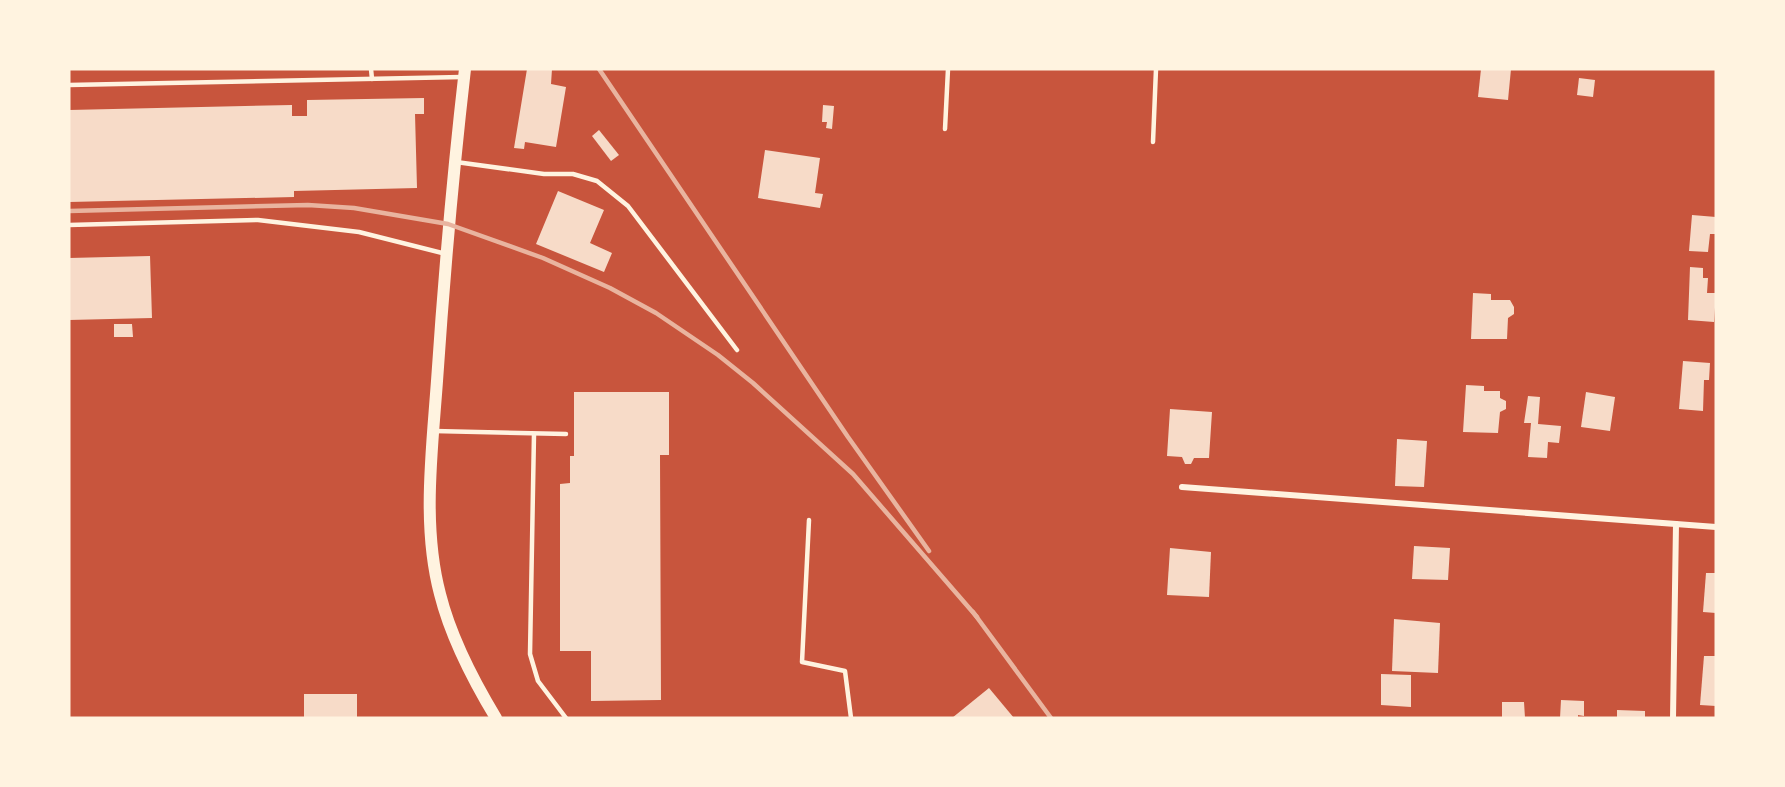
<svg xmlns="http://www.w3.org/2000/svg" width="1785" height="787" font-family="'Work Sans',sans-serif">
	<rect width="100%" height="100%" fill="#c8553d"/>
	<g fill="#f7dbc8">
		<polygon points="527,69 552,69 551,84 566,87 556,147 525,142 524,149 514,148"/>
		<polygon points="1481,69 1511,69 1508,100 1478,97"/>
		<polygon points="1579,78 1595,80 1593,97 1577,95"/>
		<polygon points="424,98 424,114 415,114 417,188 294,191 294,197 69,202 69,110 292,105 292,116 307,116 307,100"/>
		<polygon points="823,105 834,106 832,129 826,128 827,122 822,122"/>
		<polygon points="599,130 619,155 611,161 592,136"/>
		<polygon points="765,150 820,158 815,193 823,194 820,208 758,198"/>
		<polygon points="558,191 604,210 590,243 612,253 604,272 536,244"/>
		<polygon points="1692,215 1716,217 1716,234 1710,234 1708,252 1689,251"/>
		<polygon points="150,256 152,318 69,320 69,258"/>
		<polygon points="1690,267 1703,268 1703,278 1708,278 1707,293 1716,293 1714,322 1688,320"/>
		<polygon points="1473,293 1491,294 1491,300 1510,300 1514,307 1514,314 1508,318 1507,339 1471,339"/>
		<polygon points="114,324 132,324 133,337 114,337"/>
		<polygon points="1683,361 1710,363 1709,380 1704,380 1703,411 1679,409"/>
		<polygon points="1466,385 1484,386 1484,391 1500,391 1500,398 1506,401 1506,409 1500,412 1498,433 1463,432"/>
		<polygon points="574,392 669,392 669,455 660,455 661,700 591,701 591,651 560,651 560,484 570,483 570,456 574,456"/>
		<polygon points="1586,392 1615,397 1610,431 1581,427"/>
		<polygon points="1528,396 1540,397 1538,424 1561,426 1559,443 1548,442 1547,458 1528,457 1531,423 1524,423"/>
		<polygon points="1170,409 1212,412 1209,458 1194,458 1191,464 1185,464 1182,457 1167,456"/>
		<polygon points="1397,439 1427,441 1424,487 1395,486"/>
		<polygon points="1414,546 1450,548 1448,580 1412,579"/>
		<polygon points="1170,548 1211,552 1209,597 1167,595"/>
		<polygon points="1706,573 1716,573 1716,613 1703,612"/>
		<polygon points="1394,619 1440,623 1438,673 1392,671"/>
		<polygon points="1704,656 1716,656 1716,706 1700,705"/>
		<polygon points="1381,674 1411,675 1411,707 1381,705"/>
		<polygon points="989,688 1014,718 952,718"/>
		<rect x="304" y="694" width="53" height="24"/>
		<polygon points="1561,700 1584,701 1584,716 1578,715 1578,718 1560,718"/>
		<polygon points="1502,702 1524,702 1525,718 1502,718"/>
		<polygon points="1617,710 1645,711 1645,718 1617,718"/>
	</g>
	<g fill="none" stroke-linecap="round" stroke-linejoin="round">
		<g stroke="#fff3e0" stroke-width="4.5">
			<polyline points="371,69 372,79"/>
			<polyline points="69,85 462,77"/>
			<polyline points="945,129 948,69"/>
			<polyline points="1153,142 1156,69"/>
			<polyline points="456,162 544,174 573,174 597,181 628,206 737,350"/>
			<polyline points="69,225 258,220 359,232 446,254"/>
			<polyline points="434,431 566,434"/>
			<polyline points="534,434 530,654 538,681 566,718"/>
			<polyline points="809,520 802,662 845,671 851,718"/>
		</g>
		<g stroke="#fff3e0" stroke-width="6">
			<polyline points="1182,487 1716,527"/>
			<polyline points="1673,718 1676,524"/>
		</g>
		<path stroke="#fff3e0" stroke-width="12" d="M465,69C453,173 444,277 437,381C432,451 422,526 440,594C451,638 473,680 496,718"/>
		<g stroke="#e9b49f" stroke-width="4.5">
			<polyline points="599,69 848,437 929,551"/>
			<polyline points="69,211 308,205 354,208 448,224 543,258 610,288 656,313 718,355 753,383 853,474 977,617"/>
			<polyline points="973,612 1051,718"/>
		</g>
	</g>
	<rect width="1785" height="787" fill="none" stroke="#fff3e0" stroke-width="141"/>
</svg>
